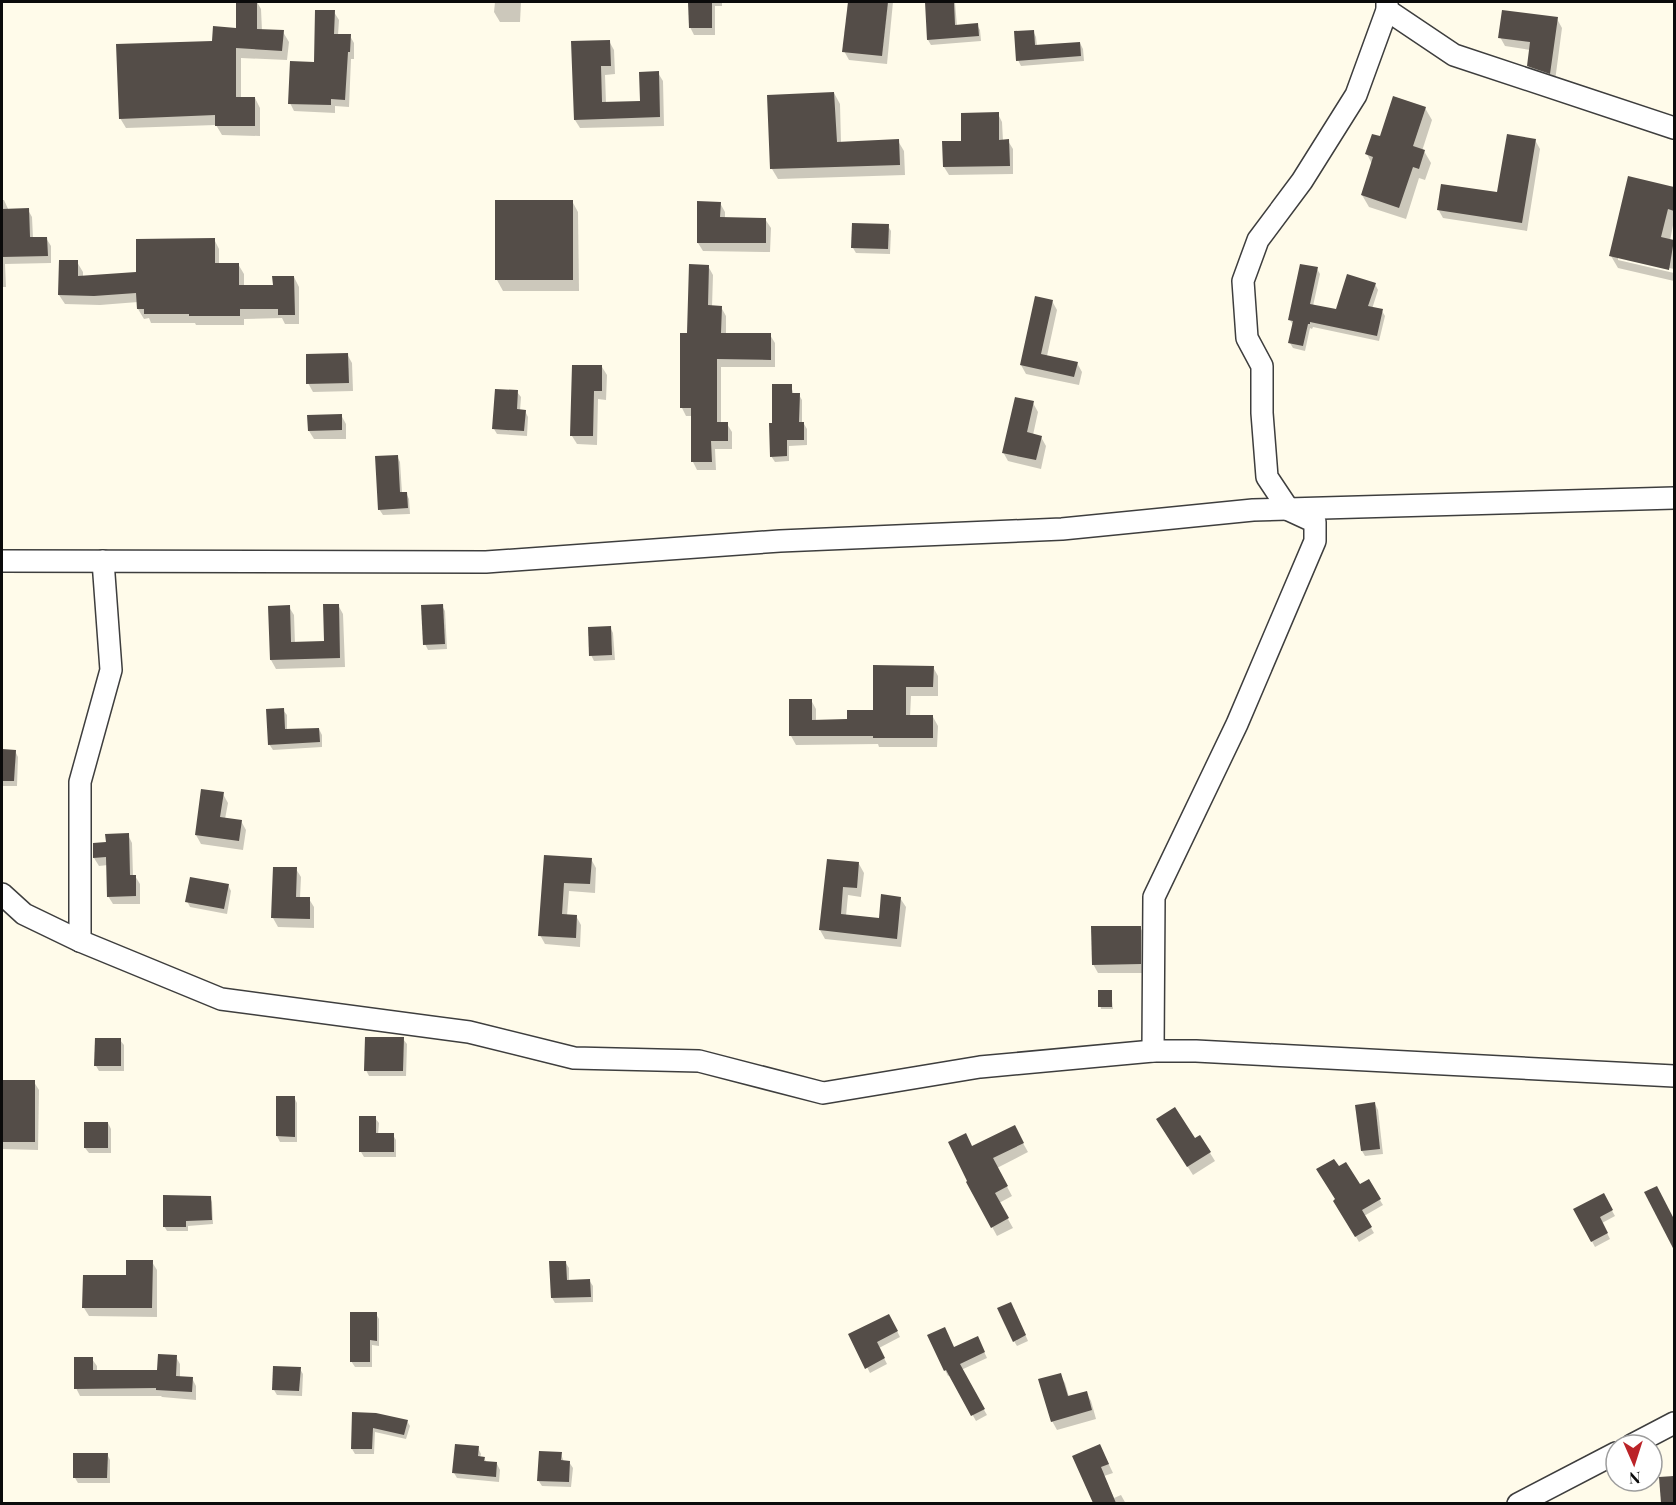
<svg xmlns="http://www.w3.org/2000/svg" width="1676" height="1505" font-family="'Playfair Display',serif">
	<rect width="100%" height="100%" fill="#fffbea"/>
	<g fill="#0003">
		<polygon points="237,2 257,2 261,9 262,31 283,32 289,42 287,60 241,58 241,98 255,98 260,108 260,136 222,135 216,125 126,128 120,118 213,42 237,29"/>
		<polygon points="495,2 521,2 520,22 500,22 494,12"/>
		<polygon points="690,2 722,2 722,6 715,6 715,35 694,35 690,27"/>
		<polygon points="849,2 893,2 887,64 849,60 844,51"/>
		<polygon points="926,2 955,2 957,26 977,25 980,30 981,41 931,45 928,40"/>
		<polygon points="334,12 339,20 338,35 350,36 354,43 354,59 351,59 349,107 335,106 335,113 294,111 290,103 315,64"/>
		<polygon points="1557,19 1562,28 1555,81 1533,74 1528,65 1530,50 1505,46 1500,37"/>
		<polygon points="1033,31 1036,37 1037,46 1080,43 1083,49 1084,61 1021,66 1018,60"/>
		<polygon points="609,41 614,50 615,74 605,75 606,103 642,102 658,73 663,81 664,126 580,128 575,120"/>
		<polygon points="834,93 840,104 841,143 898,141 904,151 905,175 778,179 772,169 769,96"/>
		<polygon points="1425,108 1432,120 1422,151 1424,151 1431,163 1425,180 1419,178 1406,219 1369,207 1362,195 1372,164 1367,154 1381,138"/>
		<polygon points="998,114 1002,122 1003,141 1008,141 1013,149 1013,174 949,175 944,167 944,143 963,142"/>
		<polygon points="1535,140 1540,149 1527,231 1443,218 1438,209 1498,194"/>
		<polygon points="1629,178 1674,188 1674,220 1670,241 1674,242 1674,269 1618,257 1618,260 1674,273 1674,281 1618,268 1611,256"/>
		<polygon points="2,200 4,200 9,211 28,210 32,217 33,238 46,238 51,246 51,263 5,264 6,287 2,287"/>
		<polygon points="572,201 578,212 579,291 503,291 497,280"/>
		<polygon points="720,203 725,212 725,219 765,219 771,228 770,252 703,251 698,243"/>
		<polygon points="888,226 891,231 890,254 856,253 853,248"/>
		<polygon points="214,239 219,249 219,264 238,264 244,274 244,286 274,286 294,277 299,287 299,324 285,324 282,318 244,319 244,325 196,325 195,323 151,323 149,318 144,319 138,309 138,302 100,305 65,304 59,295 77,262 83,272 83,277 138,273"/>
		<polygon points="708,266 713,275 712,307 721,307 726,316 726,335 770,335 775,343 775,367 721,367 721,424 727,424 732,432 732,449 715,449 716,470 697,470 693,462 692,416 686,416 682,408 688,335"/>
		<polygon points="1317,269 1320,274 1313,306 1337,311 1375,284 1378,290 1372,309 1382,311 1385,316 1379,341 1313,327 1312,329 1310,328 1305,351 1293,348 1290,343 1293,325 1290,320"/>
		<polygon points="1052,301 1057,310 1047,356 1077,363 1082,372 1079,385 1026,374 1021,365"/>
		<polygon points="347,354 352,363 353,391 313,392 308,383"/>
		<polygon points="602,367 607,375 606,400 598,399 597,445 577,444 572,436"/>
		<polygon points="791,386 794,395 799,395 802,400 802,424 804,424 807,429 807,445 789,446 789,461 775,462 771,456 773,424"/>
		<polygon points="517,392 521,397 520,411 525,411 528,417 527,436 497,434 494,429"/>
		<polygon points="1033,403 1038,412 1033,435 1041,437 1046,446 1041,469 1008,461 1003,452"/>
		<polygon points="341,415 346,424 346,439 314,439 309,431"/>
		<polygon points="397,456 400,462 402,493 406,493 409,499 410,514 383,515 379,509"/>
		<polygon points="338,605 343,614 345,667 276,669 271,660 269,607 289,607 294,615 295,644 326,643"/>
		<polygon points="442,606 445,611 447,649 428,650 425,644"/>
		<polygon points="610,627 613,633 615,660 594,661 591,655"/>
		<polygon points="875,667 933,667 938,676 938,696 911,696 910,717 933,717 938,726 937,747 879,747 878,744 796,745 791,736 811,700 816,709 816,721 848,721 874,712"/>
		<polygon points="283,710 287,715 287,731 319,729 322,735 322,747 273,750 269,744"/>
		<polygon points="2,750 15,751 18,757 17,786 2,786"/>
		<polygon points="223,794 228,803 225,819 241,821 246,830 243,850 201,844 196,835"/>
		<polygon points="128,835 132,843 133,876 135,876 140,884 140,904 113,904 108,896 108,865 99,866 94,858 107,843"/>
		<polygon points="545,856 591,859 596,868 595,893 569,891 567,916 576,916 581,925 580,947 545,944 540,935"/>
		<polygon points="828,861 859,864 864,873 861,897 848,895 846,916 880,920 900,898 906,907 901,947 825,939 820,930"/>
		<polygon points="274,868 296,869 301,877 300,898 309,899 314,907 314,928 278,927 273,918"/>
		<polygon points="228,885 231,891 227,914 190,907 187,901"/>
		<polygon points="1140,927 1145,936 1145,973 1098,973 1093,964"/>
		<polygon points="1099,991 1111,992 1113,1009 1101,1009"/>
		<polygon points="403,1039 407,1044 406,1076 369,1076 366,1070"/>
		<polygon points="120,1040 124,1045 124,1071 99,1071 96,1066"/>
		<polygon points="2,1082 34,1082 39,1090 38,1150 2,1149"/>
		<polygon points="294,1097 297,1103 297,1142 280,1142 277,1136"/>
		<polygon points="1375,1104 1378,1110 1383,1154 1365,1156 1362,1151"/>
		<polygon points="375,1118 379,1123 378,1135 393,1135 396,1140 396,1157 364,1157 361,1152"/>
		<polygon points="108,1123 111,1129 111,1153 89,1153 85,1148"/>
		<polygon points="1163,1128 1195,1140 1210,1153 1215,1161 1193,1175"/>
		<polygon points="1019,1136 1028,1152 997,1168 1012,1196 999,1203 1013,1228 997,1236 968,1182 972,1148"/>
		<polygon points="1339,1169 1359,1186 1368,1181 1383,1205 1364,1216 1374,1233 1359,1242 1335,1201 1337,1200"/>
		<polygon points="1603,1195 1615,1216 1602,1223 1610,1239 1595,1247 1575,1210"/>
		<polygon points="210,1197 212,1202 213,1224 188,1226 188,1231 167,1231 164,1226"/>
		<polygon points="152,1262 157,1270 157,1317 89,1316 84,1308 127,1277"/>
		<polygon points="565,1262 569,1268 569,1281 589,1280 593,1286 593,1302 555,1303 552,1298"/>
		<polygon points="1014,1309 1028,1341 1017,1346 1014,1341"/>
		<polygon points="376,1314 379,1319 379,1346 372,1345 372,1367 355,1367 351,1361"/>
		<polygon points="892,1321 900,1337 879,1348 887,1364 870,1373 850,1334"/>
		<polygon points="929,1336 954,1348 980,1343 987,1358 961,1370 987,1415 976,1421 950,1375 948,1376 945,1370"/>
		<polygon points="176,1357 180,1364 180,1377 192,1378 196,1386 196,1400 162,1397 161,1396 80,1396 76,1388 92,1359 97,1366 97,1372 158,1371"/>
		<polygon points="300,1369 303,1374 302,1396 277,1395 274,1390"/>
		<polygon points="1060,1375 1065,1383 1069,1397 1086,1392 1091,1401 1096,1419 1057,1430 1052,1421"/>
		<polygon points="353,1413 407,1421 410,1426 406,1439 375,1432 374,1454 355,1454 352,1449"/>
		<polygon points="1100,1446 1113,1473 1104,1476 1114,1498 1121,1495 1126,1504 1095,1504 1074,1457"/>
		<polygon points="478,1448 481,1454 480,1458 484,1458 487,1463 497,1464 500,1470 499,1482 457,1478 454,1473"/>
		<polygon points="107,1454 110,1460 110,1483 78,1483 75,1478"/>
		<polygon points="561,1454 564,1462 569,1462 573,1468 571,1487 542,1486 538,1480"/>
		<polygon points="1674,1477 1674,1504 1662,1504 1661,1478"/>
	</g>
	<g fill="#544d48">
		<polygon points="236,2 257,2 257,29 284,30 282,51 236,48 236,97 255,97 255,126 215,126 215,115 119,119 116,44 212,41 213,26 236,28"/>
		<polygon points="688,2 712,2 712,28 689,28"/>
		<polygon points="848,2 888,2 882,56 842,52"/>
		<polygon points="925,2 954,2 955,25 978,23 979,36 927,40"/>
		<polygon points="315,10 335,10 334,34 351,34 350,52 348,52 345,100 331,99 331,105 288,104 290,61 314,62"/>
		<polygon points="1502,10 1558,17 1550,74 1527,66 1530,42 1498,38"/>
		<polygon points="1034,30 1035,45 1080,42 1081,56 1016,61 1014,31"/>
		<polygon points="610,40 611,66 601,66 602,102 640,101 639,72 659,71 660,117 574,120 571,41"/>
		<polygon points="834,92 837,142 899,139 900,165 770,169 767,95"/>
		<polygon points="1393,96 1426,107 1413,146 1425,150 1419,169 1413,167 1399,208 1361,195 1373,157 1365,154 1372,134 1380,136"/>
		<polygon points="999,112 999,140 1009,139 1010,166 943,167 942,141 961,141 961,113"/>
		<polygon points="1507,134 1536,139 1522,223 1437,210 1441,184 1497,192"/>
		<polygon points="1628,176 1674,187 1674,211 1668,209 1661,237 1674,240 1669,270 1609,256"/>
		<rect x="495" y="200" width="78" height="80"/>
		<polygon points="697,201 721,202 720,217 766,218 766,243 697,243"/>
		<polygon points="29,208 30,237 47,237 48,256 2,257 2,209"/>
		<polygon points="852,223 889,224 888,249 851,248"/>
		<polygon points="215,238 215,263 239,263 239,285 273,285 272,276 294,276 295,315 278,315 278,309 240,309 240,316 189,316 189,314 144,314 144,309 137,309 136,293 94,296 58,295 59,260 78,260 78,276 136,272 136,239"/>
		<polygon points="689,264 709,265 708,305 722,306 721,333 771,333 771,360 717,359 717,422 728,422 728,441 711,441 712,462 691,462 691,408 680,408 680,333 687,333"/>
		<polygon points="1300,264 1318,267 1310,304 1336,309 1347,274 1376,283 1368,306 1383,309 1377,336 1310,322 1310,324 1308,324 1303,346 1288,343 1293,321 1288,320"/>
		<polygon points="1035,296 1053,300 1041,354 1078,362 1074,377 1020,365"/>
		<polygon points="348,353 349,383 306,384 306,354"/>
		<polygon points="572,365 602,365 602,391 594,391 593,436 570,436"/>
		<polygon points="772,384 792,384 792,393 800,393 799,422 804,422 804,440 787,440 787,456 770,457 769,423 772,423"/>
		<polygon points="495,389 518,390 517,409 526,410 524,431 492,429"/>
		<polygon points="1015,397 1034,401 1027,432 1042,436 1036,460 1002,453"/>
		<polygon points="342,414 342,430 308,431 307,415"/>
		<polygon points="398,455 400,492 407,492 408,508 378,510 375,456"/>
		<polygon points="323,604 339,604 340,658 270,660 268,606 290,605 291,642 324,641"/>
		<polygon points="443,604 445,644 423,645 421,605"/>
		<polygon points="611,626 612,655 589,656 588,627"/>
		<polygon points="873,665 934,666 933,687 906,687 906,715 933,715 933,738 873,738 873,736 789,736 789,699 812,699 812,720 847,719 847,710 873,710"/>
		<polygon points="284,708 285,729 319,728 320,742 268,745 266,709"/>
		<polygon points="2,749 16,750 14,781 2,781"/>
		<polygon points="201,789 224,792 220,817 242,820 239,841 195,835"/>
		<polygon points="129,833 130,875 136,875 136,896 107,897 106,857 93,858 93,843 106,842 105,834"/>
		<polygon points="544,855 592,858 590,884 564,883 562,914 577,915 576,938 538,936"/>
		<polygon points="827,859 859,862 857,888 843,887 841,914 879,918 881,894 901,897 897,939 819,930"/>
		<polygon points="273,867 297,867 296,897 310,897 310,919 271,918"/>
		<polygon points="190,877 229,884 224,909 185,902"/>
		<polygon points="1091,926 1141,926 1141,964 1092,965"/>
		<rect x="1098" y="990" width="14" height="17"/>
		<polygon points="365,1037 404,1037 403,1071 364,1071"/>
		<polygon points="95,1038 121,1038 121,1066 94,1066"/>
		<rect x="2" y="1080" width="33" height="62"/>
		<polygon points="276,1096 295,1096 295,1137 276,1136"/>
		<polygon points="1375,1102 1380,1149 1361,1151 1355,1105"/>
		<polygon points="1175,1107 1195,1138 1200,1135 1211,1152 1187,1167 1156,1119"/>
		<polygon points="359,1116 376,1116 376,1133 394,1133 394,1152 359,1152"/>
		<rect x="84" y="1122" width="24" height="26"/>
		<polygon points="1015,1125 1024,1143 993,1158 1008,1186 995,1193 1009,1218 991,1228 966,1182 967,1181 948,1142 966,1133 972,1146"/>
		<polygon points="1334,1159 1339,1166 1346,1162 1360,1184 1369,1179 1381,1199 1362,1210 1372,1227 1355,1237 1333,1201 1335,1199 1316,1169"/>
		<polygon points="1657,1186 1674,1219 1674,1250 1644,1192"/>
		<polygon points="1604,1193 1613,1210 1600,1217 1608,1233 1591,1242 1573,1209"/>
		<polygon points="163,1195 211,1196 212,1220 186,1221 186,1227 163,1227"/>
		<polygon points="126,1260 153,1260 152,1308 82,1308 83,1275 126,1275"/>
		<polygon points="549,1261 566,1261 567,1280 590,1279 591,1297 551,1298"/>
		<polygon points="1011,1302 1026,1335 1013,1342 997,1308"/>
		<polygon points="350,1312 377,1312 377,1341 370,1340 370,1362 350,1362"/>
		<polygon points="889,1314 898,1331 877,1342 885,1358 865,1369 848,1334"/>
		<polygon points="945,1327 954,1347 978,1336 985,1352 960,1364 985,1409 971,1416 946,1370 944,1371 927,1335"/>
		<polygon points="158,1354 177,1355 176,1376 193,1377 192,1392 156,1390 156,1388 74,1389 74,1357 93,1357 93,1370 157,1370"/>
		<polygon points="273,1366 301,1367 299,1391 272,1390"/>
		<polygon points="1061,1373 1068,1396 1087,1391 1092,1410 1051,1422 1038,1379"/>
		<polygon points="352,1412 376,1413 408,1420 404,1435 373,1428 372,1449 351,1449"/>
		<polygon points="455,1444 479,1446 478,1456 485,1457 484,1461 497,1462 496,1477 452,1473"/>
		<polygon points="1100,1444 1109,1464 1101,1467 1116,1503 1093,1503 1072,1456"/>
		<polygon points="539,1451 562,1452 561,1460 570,1461 569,1482 537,1481"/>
		<polygon points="73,1453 108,1453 107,1478 73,1478"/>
		<polygon points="1674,1476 1674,1503 1661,1503 1659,1477"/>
	</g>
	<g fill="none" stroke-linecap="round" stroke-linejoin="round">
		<g stroke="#3e3e3e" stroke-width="24">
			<g id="minor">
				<polyline points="1387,10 1454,55 1674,128"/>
				<polyline points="2,561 486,562 780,541 1062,529 1253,510 1674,498"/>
				<polyline points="2,894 24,914 80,941 221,999 469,1032 574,1058 699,1061 823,1093 980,1067 1153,1051 1196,1051 1674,1076"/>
				<polyline points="80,941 80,782 111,670 103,561"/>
				<polyline points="1153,1051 1154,897 1237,724 1315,541 1315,522 1289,510 1267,477 1262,413 1262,366 1247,338 1243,281 1258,240 1302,181 1356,95 1387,10 1387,2"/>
				<polyline points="1632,1445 1674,1423"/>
				<polyline points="1518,1504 1616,1453"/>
			</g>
		</g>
		<use href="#minor" stroke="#fff" stroke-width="21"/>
	</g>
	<rect width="1676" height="1505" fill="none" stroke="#0b0b0b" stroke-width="6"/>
	<g transform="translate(1634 1463) rotate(177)"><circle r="28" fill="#ffffff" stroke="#9d9d9d" stroke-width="1.5"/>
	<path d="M0-4.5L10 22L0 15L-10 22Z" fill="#bb2328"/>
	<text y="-9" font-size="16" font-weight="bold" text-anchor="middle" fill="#0b0b0b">N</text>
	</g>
</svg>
